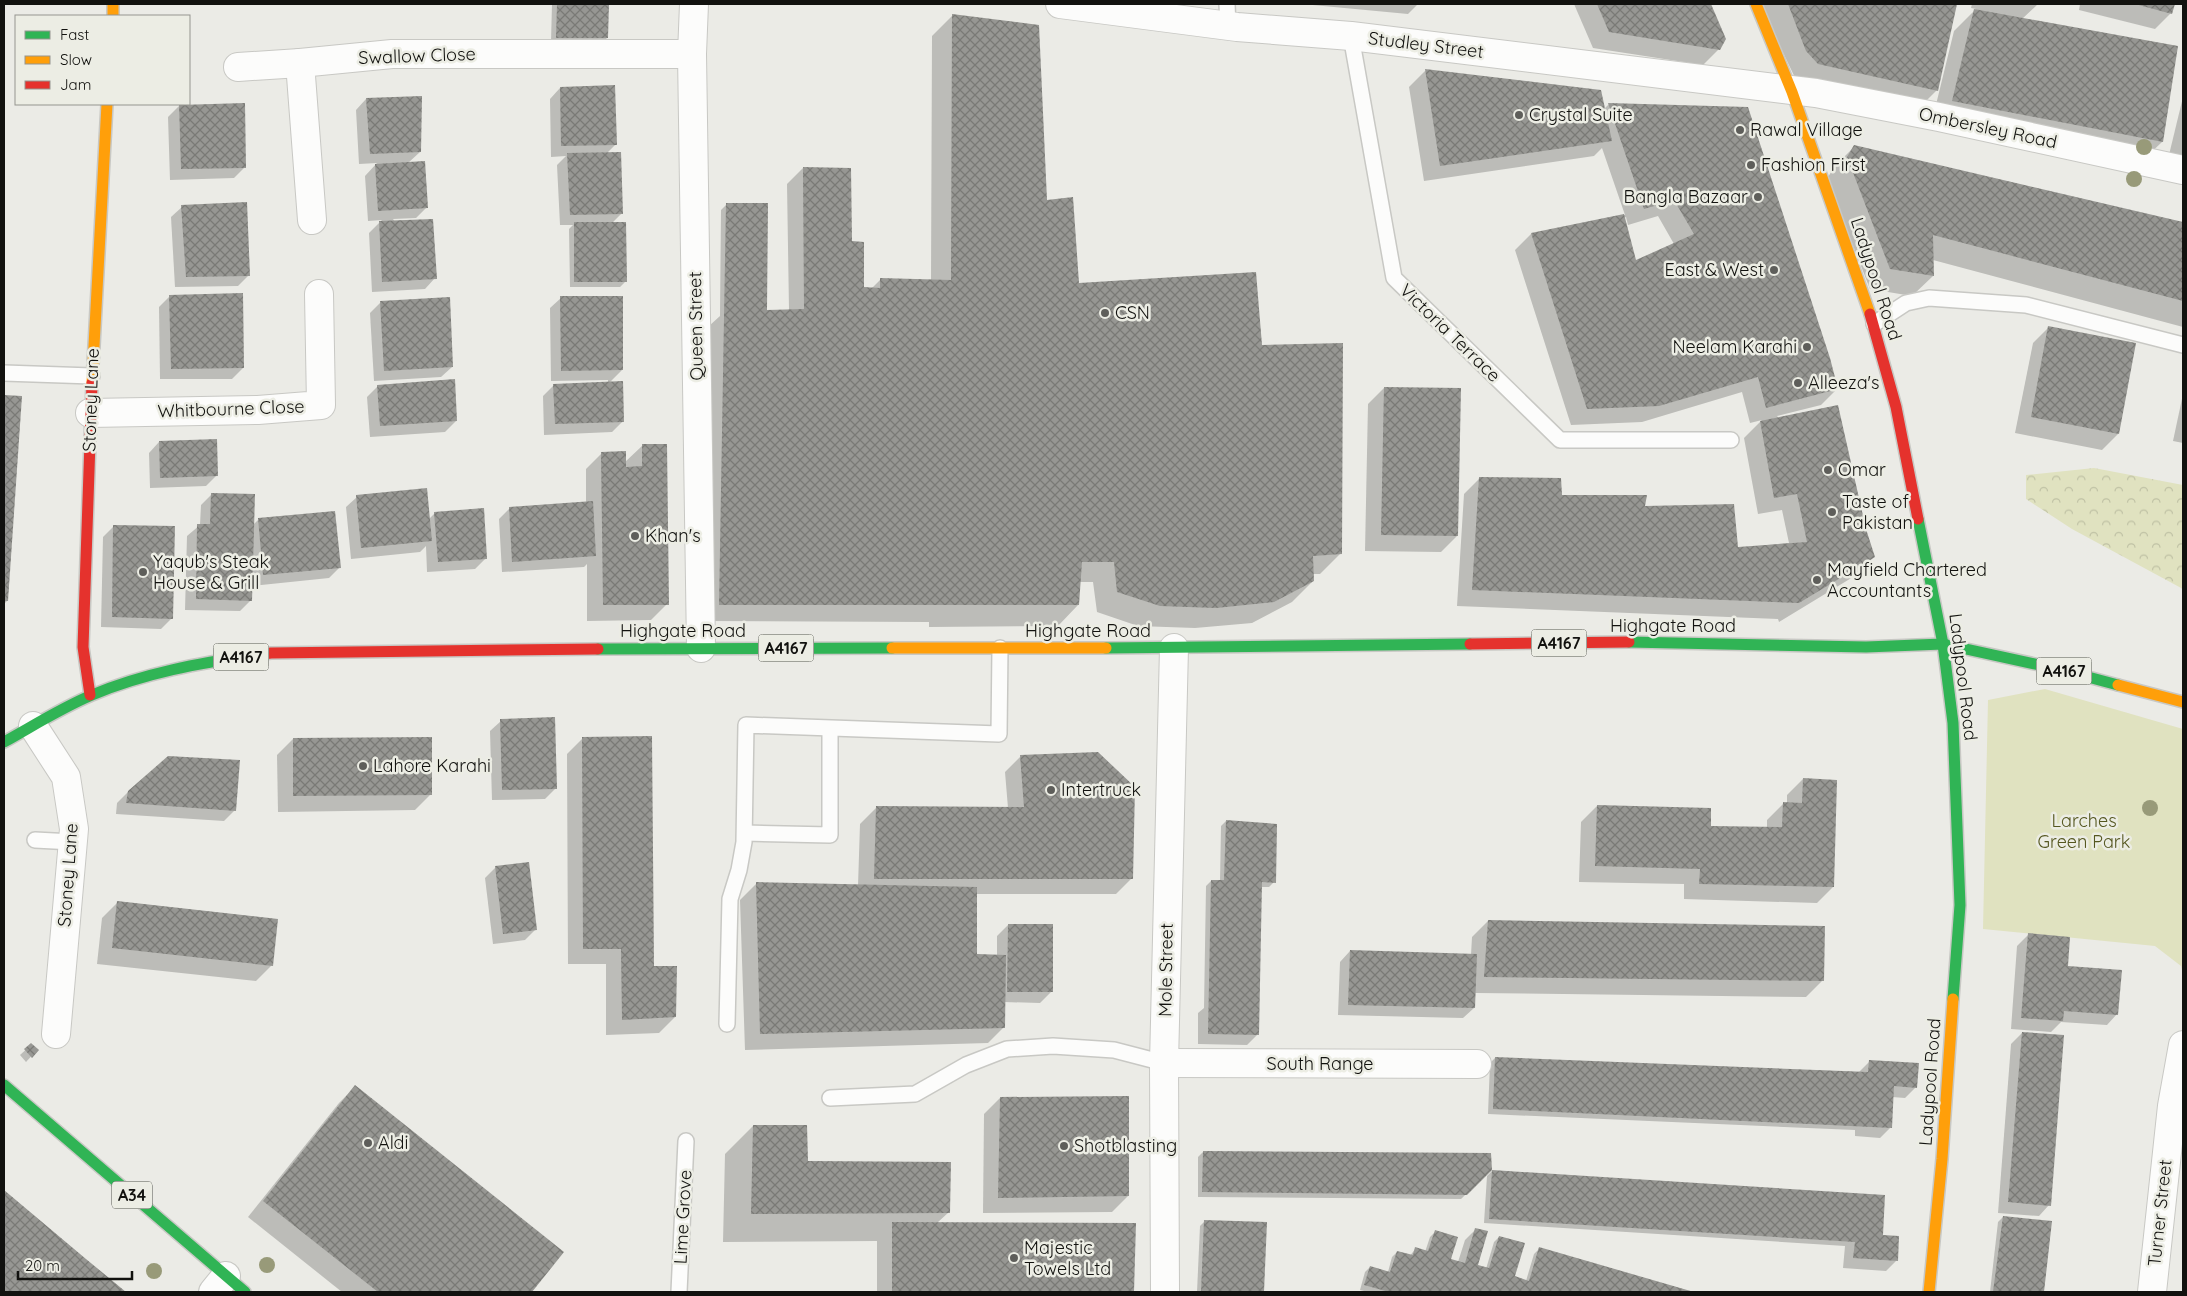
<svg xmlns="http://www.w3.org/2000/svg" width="2187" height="1296" font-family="Quicksand,sans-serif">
	<defs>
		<pattern id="forest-crowns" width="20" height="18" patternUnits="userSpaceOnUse" patternTransform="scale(1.25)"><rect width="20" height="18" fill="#e0e2c0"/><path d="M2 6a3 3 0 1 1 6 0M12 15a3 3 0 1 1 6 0" fill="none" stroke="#bfc1a4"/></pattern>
		<pattern id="building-cross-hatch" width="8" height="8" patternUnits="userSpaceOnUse" patternTransform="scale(1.25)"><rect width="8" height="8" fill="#979793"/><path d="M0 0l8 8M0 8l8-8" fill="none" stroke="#7a7a76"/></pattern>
	</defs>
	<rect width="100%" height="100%" fill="#ebebe6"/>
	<polygon fill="url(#forest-crowns)" points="2094,468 2183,485 2183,589 2072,529 2026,499 2026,475"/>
	<polygon fill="#e0e2c0" points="2045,689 2183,729 2183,975 2181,966 2155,946 1983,929 1988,700"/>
	<g fill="#0003" fill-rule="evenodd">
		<polygon points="552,4 607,4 607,38 602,43 551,42"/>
		<polygon points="1302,4 1418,4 1408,14"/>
		<polygon points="1574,4 1710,4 1724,38 1719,49 1703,65 1593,48"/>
		<polygon points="1760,4 1848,4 1849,7 1855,4 1955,4 1937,90 1916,111 1798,84"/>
		<polygon points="1972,4 2038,4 2022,19 2162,142 2141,162 1932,121 1954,31 1976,9 1971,8"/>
		<polygon points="2080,4 2173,4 2171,13 2155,29 2079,10"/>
		<polygon points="953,15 1045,201 1078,284 1261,346 1341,553 1320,574 1313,574 1313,581 1292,602 1252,623 1195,628 1138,626 1097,612 1093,582 1080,582 1078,605 1058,626 929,627 929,622 704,621 709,326 720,316 721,210 726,205 765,310 789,310 787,184 803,168 850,242 862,289 871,289 880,280 931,281 932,36"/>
		<path d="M1425,71L1600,91L1604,109L1609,104L1837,389L1821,405L1777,416L1865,530L1874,557L1853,577L1779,622L1778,619L1457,606L1464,494L1480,478L1560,497L1643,507L1736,548L1789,543L1782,510L1758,514L1744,438L1762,420L1750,423L1742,392L1642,422L1571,425L1515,250L1531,234L1625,215L1602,148L1594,156L1424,181L1409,87ZM1658,216L1674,244L1635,261L1624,218L1626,217L1628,225Z"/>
		<polygon points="560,88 616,144 606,154 622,213 612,223 625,282 620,287 570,287 569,229 573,225 560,225 557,165 566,156 551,157 550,99"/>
		<polygon points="2183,97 2183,163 2168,159"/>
		<polygon points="366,99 420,152 408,163 427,207 416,218 393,219 435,278 425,289 372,292 369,233 382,220 368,221 365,176 377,163 359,164 356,110"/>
		<polygon points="179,106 245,167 234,178 170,180 168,117"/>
		<polygon points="1855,146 2183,223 2183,327 1933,260 1933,276 1912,296 1870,289 1827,179 1834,167"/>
		<polygon points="182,207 249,275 238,286 175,287 171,217"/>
		<polygon points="170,296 243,368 232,379 160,379 159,307"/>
		<polygon points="561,298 622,370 609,383 623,421 612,432 544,435 543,396 554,385 608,383 608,380 551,381 550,308"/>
		<polygon points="381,302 452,367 441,377 374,381 370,313"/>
		<polygon points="2049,327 2135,344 2118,434 2102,450 2015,433 2033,343"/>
		<polygon points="378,386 456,421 445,432 370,437 367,397"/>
		<polygon points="1384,388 1457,536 1441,552 1365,551 1368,404"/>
		<polygon points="2183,394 2183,443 2173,441"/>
		<polygon points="4,396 20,397 7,601 4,604"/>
		<polygon points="159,442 217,475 206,486 150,488 149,453"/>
		<polygon points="642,446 667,604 651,620 587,621 587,564 584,567 502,572 499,519 510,508 586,503 586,469 602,453 624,463"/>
		<polygon points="212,494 253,525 259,519 339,568 329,578 251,586 251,600 240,611 185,610 187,536 200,525 201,505"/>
		<polygon points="357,497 429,519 435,513 486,558 475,569 427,572 426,546 420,552 351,559 346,507"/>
		<polygon points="114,526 172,618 161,629 101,627 103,537"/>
		<polygon points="501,721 556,788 545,799 492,800 490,731"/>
		<polygon points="583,738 653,967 675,1017 659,1033 606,1035 606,964 568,964 567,754"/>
		<polygon points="293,739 431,794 415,810 278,812 277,755"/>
		<polygon points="1021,756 1132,878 1116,894 976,894 976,955 997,956 997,936 1008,925 1051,992 1040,1003 1004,1002 1004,1027 988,1043 745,1050 740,900 756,884 858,886 860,824 876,808 1008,808 1005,772"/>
		<polygon points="1803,779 1833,887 1817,903 1684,899 1684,884 1579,882 1581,822 1597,806 1709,827 1767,828 1767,820 1783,804 1787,804 1787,795"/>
		<polygon points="128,792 235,810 224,821 116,814 117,803"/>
		<polygon points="1226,821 1274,882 1269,887 1261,887 1258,1034 1247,1045 1198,1044 1198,1013 1204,1008 1206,886 1211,881 1220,882 1221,826"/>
		<polygon points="496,867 536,929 525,940 493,944 485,878"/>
		<polygon points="118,902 272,965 256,981 97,964 102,918"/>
		<polygon points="1488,921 1822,981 1806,997 1475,993 1474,1008 1463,1018 1338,1015 1340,962 1350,951 1471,955 1472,937"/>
		<polygon points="2028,935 2117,1014 2107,1025 2061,1022 2051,1032 2011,1029 2017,946"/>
		<polygon points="2022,1033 2049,1205 2039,1216 1998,1213 2011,1044"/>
		<polygon points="31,1045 37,1050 26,1062 20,1055"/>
		<polygon points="1495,1058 1859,1072 1870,1061 1916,1087 1905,1098 1892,1097 1891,1127 1880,1138 1855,1136 1855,1130 1488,1114 1490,1063"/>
		<polygon points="355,1087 562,1252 530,1292 342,1292 248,1217 339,1103"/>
		<polygon points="1000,1098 1128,1196 1112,1212 983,1213 984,1114"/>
		<polygon points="753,1126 807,1162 949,1212 937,1223 1135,1224 1133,1292 877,1292 877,1241 723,1242 725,1154"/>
		<polygon points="1203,1152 1491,1170 1461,1199 1198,1197 1198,1157"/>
		<polygon points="1492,1171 1881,1236 1896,1261 1886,1271 1843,1268 1845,1246 1484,1223 1487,1176"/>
		<polygon points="4,1192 124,1292 4,1292"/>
		<polygon points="2003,1217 2051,1222 2043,1292 1990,1292 1998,1222"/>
		<polygon points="1205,1221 1265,1223 1263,1292 1197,1292 1200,1226"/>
		<polygon points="1476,1229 1476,1266 1486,1269 1494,1242 1499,1237 1513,1277 1526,1281 1534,1254 1539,1249 1692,1292 1368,1292 1360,1290 1365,1272 1370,1267 1388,1272 1392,1257 1397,1252 1410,1256 1415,1249 1425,1252 1430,1237 1435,1232 1450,1260 1458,1262 1465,1240"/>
	</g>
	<g fill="url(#building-cross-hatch)">
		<polygon points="557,4 609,4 608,38 556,38"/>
		<polygon points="1597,4 1711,4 1726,39 1720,50 1609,32"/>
		<polygon points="1788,4 1957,4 1938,91 1818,64 1806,51"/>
		<polygon points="2135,4 2175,4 2172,14"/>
		<polygon points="1974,9 2178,46 2163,142 1952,101"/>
		<polygon points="952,14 1039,25 1047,200 1073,197 1079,283 1256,272 1262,345 1343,343 1342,554 1313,556 1314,581 1274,602 1216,608 1160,606 1117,592 1114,562 1082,562 1079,605 719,605 726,203 768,203 767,310 804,309 803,167 851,168 852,241 864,242 864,287 880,288 880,278 951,280"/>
		<polygon points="1425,69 1601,90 1612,141 1440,166"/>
		<polygon points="615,85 617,145 561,146 560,87"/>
		<polygon points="422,96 421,152 370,154 366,98"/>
		<polygon points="245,103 246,168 181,169 179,105"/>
		<polygon points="1608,103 1748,107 1830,358 1838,389 1766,408 1758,377 1659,406 1587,409 1531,233 1624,214 1636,260 1694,234 1674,200 1644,209"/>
		<polygon points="1854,145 2183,222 2183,301 1933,235 1934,276 1890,269 1847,157"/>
		<polygon points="621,152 623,214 570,215 567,153"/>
		<polygon points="425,161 428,208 378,211 375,164"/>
		<polygon points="247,202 250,276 186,277 181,205"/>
		<polygon points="433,219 437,279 382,282 379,221"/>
		<polygon points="574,222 626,222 627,282 574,282"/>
		<polygon points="243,293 244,368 171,369 169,295"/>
		<polygon points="560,296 623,296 623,370 561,371"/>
		<polygon points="450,297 453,367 384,371 380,301"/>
		<polygon points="2048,326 2136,343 2119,434 2031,417"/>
		<polygon points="455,379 457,421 380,426 377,385"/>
		<polygon points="623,381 624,422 555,424 553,384"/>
		<polygon points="1384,387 1461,388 1458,536 1381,535"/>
		<polygon points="4,395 22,396 8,601 4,601"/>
		<polygon points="1838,405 1866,529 1875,557 1799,603 1472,590 1479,477 1561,478 1562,495 1647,495 1645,506 1734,504 1738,547 1807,542 1797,494 1774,498 1760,421"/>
		<polygon points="217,439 218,476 160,478 159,441"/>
		<polygon points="642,444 667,444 669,605 603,605 601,452 626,451 626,467 642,466"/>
		<polygon points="427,488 432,541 361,548 356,495"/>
		<polygon points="211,493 255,494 252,601 196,599 197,524 210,524"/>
		<polygon points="593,501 596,556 512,562 509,507"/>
		<polygon points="484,508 487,559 438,562 434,512"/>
		<polygon points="335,511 341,568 263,575 258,518"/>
		<polygon points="113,525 175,526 173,619 112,617"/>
		<polygon points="555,717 557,789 502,790 500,719"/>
		<polygon points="652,736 654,966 677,966 676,1017 622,1020 621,949 583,949 582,737"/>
		<polygon points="432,737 432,795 293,796 293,738"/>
		<polygon points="1098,752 1135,787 1133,879 874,879 876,806 1024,807 1020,755"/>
		<polygon points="168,756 240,760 236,811 126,803 128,791"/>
		<polygon points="1803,778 1837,780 1834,887 1699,884 1700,869 1595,866 1597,805 1711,808 1711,826 1782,827 1783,802 1802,803"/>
		<polygon points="1226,820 1277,824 1276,883 1262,882 1259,1035 1208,1034 1211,880 1224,880"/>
		<polygon points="529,862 537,930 503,934 495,866"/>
		<polygon points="756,882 977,887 977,954 1006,955 1005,1028 760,1034"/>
		<polygon points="117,901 278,919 273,966 112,948"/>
		<polygon points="1488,920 1825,926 1824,981 1484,977"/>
		<polygon points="1008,924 1053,924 1053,992 1007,992"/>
		<polygon points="2028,933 2070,937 2068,966 2122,970 2118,1015 2064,1011 2063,1021 2021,1018"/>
		<polygon points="1350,950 1477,954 1475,1008 1348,1005"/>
		<polygon points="2022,1032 2064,1035 2051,1206 2008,1202"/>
		<polygon points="31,1043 39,1050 32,1058 24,1049"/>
		<polygon points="1495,1057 1868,1072 1869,1060 1919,1063 1917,1088 1894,1086 1892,1128 1493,1109"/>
		<polygon points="355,1085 564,1252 532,1292 378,1292 263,1201"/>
		<polygon points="1129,1096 1129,1196 998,1198 1000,1097"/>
		<polygon points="753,1125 807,1125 808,1161 951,1162 950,1213 751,1214"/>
		<polygon points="1203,1151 1491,1153 1492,1170 1885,1195 1883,1235 1899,1236 1898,1261 1853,1258 1855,1242 1489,1219 1492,1170 1467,1195 1202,1192"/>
		<polygon points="4,1190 86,1259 126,1292 4,1292"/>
		<polygon points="2003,1216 2052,1221 2044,1292 1993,1292"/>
		<polygon points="1204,1220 1267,1222 1264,1292 1201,1292"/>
		<polygon points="892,1222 1136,1223 1134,1292 892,1292"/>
		<polygon points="1475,1228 1488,1231 1478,1265 1489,1268 1499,1236 1525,1243 1515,1276 1529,1281 1539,1247 1694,1292 1389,1292 1364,1285 1370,1266 1390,1272 1397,1251 1413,1255 1415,1247 1428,1251 1435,1230 1458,1237 1451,1259 1465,1263"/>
	</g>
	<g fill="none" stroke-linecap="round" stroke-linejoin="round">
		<g stroke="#c8c8c4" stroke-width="18">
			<g id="lane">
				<polyline points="1227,4 1228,26"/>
				<polyline points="1351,36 1394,278 1560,440 1731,440"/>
				<polyline points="1874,324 1906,303 1929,298 2026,305 2183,345"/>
				<polyline points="4,373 92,376"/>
				<polyline points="745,833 830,835 830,729"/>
				<polyline points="35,840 73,842"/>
				<polyline points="727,1024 730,899 739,870 744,842 746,725 999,734 1000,648"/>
				<polyline points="830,1098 915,1094 966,1065 1007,1049 1053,1046 1114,1050 1164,1063"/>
				<polyline points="679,1292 686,1141"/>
			</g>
		</g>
		<g stroke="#c8c8c4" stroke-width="30">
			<g id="street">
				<polyline points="694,4 692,54 701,648"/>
				<polyline points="1060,4 1237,27 1351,36 1816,93 1939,117 2183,170"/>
				<polyline points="238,67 300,63"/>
				<polyline points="312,220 300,63 392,54 692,54"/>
				<polyline points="90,413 258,410 321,405 319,294"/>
				<polyline points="33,726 66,777 74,829 56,1034"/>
				<polyline points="1164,1063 1477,1064"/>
				<polyline points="213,1292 226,1276"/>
				<polyline points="1165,1292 1164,1063 1174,648"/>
				<polyline points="2152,1292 2172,1106 2183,1045"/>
			</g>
		</g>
		<g stroke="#c8c8c4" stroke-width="14">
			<g id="fast">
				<polyline points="1918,519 1943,644 1953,723 1960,905 1953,999"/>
				<polyline points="1629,642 1866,647 1943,644 2058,669 2118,685"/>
				<polyline points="1106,648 1470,644"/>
				<polyline points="598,649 892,648"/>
				<path d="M4,742C33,726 61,708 92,695C144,673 200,663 256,655"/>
				<polyline points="4,1085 245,1292"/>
			</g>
		</g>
		<g stroke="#c8c8c4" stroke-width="14">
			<g id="slow">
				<polyline points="113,4 113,16"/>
				<polyline points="1756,4 1792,92 1870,314"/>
				<polyline points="92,383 107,104"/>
				<polyline points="892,648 1106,648"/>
				<polyline points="2118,685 2183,702"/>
				<polyline points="1929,1292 1942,1159 1953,999"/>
			</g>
		</g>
		<g stroke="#c8c8c4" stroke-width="14">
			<g id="jam">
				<polyline points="1870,314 1896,407 1918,519"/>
				<polyline points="1470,644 1629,642"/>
				<polyline points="256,655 271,653 598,649"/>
				<polyline points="90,695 83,647 92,383"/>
			</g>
		</g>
		<use href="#lane" stroke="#fcfcfb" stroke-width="15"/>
		<use href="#street" stroke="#fcfcfb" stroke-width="28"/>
		<use href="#fast" stroke="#30b455" stroke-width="11"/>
		<use href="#slow" stroke="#ff9f0a" stroke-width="11"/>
		<use href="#jam" stroke="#e5322d" stroke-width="11"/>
	</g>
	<g fill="#989a79">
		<circle cx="2144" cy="147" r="8"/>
		<circle cx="2134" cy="179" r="8"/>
		<circle cx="2150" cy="808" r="8"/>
		<circle cx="267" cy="1265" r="8"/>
		<circle cx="154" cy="1271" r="8"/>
	</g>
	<g fill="#5e5e5a" stroke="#ecede4" stroke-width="2">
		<circle cx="1519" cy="115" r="5"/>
		<circle cx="1740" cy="130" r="5"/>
		<circle cx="1751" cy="165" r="5"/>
		<circle cx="1758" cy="197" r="5"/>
		<circle cx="1774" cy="270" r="5"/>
		<circle cx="1105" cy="313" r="5"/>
		<circle cx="1807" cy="347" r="5"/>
		<circle cx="1798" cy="383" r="5"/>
		<circle cx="1828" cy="470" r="5"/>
		<circle cx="1832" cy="512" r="5"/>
		<circle cx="635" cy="536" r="5"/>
		<circle cx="143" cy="572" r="5"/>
		<circle cx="1817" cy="580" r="5"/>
		<circle cx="363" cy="766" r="5"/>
		<circle cx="1051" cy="790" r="5"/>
		<circle cx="368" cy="1143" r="5"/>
		<circle cx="1064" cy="1146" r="5"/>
		<circle cx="1014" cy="1258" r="5"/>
	</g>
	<g text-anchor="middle" stroke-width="5" stroke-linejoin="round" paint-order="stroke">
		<g fill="#ecede4" stroke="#53544f" stroke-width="1">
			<rect x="1531.5" y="629.5" width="55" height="27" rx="4"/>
			<rect x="758.5" y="634.5" width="55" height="27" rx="4"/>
			<rect x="213.5" y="643.5" width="55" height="27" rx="4"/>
			<rect x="2036.5" y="657.5" width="55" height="27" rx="4"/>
			<rect x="112" y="1181.5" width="40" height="27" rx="4"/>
		</g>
		<g font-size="16" font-weight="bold" fill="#12120f">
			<text x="1559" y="649">A4167</text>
			<text x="786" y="654">A4167</text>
			<text x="241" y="663">A4167</text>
			<text x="2064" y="677">A4167</text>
			<text x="132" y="1201">A34</text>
		</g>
		<g font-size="18" fill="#12120f" stroke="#ecede4">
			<text transform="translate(1426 45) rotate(7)" y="6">Studley Street</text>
			<text transform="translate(417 56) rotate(-2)" y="6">Swallow Close</text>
			<text transform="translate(1988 128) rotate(12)" y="6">Ombersley Road</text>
			<text transform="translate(1876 279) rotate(72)" y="6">Ladypool Road</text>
			<text transform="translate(696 326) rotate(-91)" y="6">Queen Street</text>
			<text transform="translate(1450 333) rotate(44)" y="6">Victoria Terrace</text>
			<text transform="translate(91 400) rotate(-88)" y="6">Stoney Lane</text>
			<text transform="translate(231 409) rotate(-2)" y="6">Whitbourne Close</text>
			<text x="1673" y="632">Highgate Road</text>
			<text x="683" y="637">Highgate Road</text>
			<text x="1088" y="637">Highgate Road</text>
			<text transform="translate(1963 677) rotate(83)" y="6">Ladypool Road</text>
			<text transform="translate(68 875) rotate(-86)" y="6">Stoney Lane</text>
			<text transform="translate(1166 970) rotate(-89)" y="6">Mole Street</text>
			<text x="1320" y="1070">South Range</text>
			<text transform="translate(1930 1082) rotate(-86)" y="6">Ladypool Road</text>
			<text transform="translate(2160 1213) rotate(-84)" y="6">Turner Street</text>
			<text transform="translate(683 1217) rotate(-87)" y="6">Lime Grove</text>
		</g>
		<g font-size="18" fill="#12120f" stroke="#ecede4" text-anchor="start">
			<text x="1529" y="121">Crystal Suite</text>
			<text x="1750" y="136">Rawal Village</text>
			<text x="1761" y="171">Fashion First</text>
			<text x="1748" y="203" text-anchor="end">Bangla Bazaar</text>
			<text x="1764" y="276" text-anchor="end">East &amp; West</text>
			<text x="1115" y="319">CSN</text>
			<text x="1797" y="353" text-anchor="end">Neelam Karahi</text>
			<text x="1808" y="389">Alleeza's</text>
			<text x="1838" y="476">Omar</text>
			<text x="1842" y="508">Taste of<tspan x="1842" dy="21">Pakistan</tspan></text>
			<text x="645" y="542">Khan's</text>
			<text x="153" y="568">Yaqub's Steak<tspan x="153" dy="21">House &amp; Grill</tspan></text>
			<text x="1827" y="576">Mayfield Chartered<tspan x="1827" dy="21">Accountants</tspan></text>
			<text x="373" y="772">Lahore Karahi</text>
			<text x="1061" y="796">Intertruck</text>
			<text x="378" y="1149">Aldi</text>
			<text x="1074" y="1152">Shotblasting</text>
			<text x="1024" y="1254">Majestic<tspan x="1024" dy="21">Towels Ltd</tspan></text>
		</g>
		<g font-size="18" fill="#555720" stroke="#ecede4">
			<text x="2084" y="827">Larches<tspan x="2084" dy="21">Green Park</tspan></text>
		</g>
	</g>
	<rect width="2187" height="1296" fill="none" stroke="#12120f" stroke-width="10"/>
	<rect x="15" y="15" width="175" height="90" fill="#ecede4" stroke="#95958f"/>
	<rect x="25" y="31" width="25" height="8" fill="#30b455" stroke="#95958f"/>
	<text x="60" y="40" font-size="15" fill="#12120f">Fast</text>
	<rect x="25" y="56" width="25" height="8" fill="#ff9f0a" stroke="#95958f"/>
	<text x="60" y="65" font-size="15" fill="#12120f">Slow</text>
	<rect x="25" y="81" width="25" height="8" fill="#e5322d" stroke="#95958f"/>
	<text x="60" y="90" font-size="15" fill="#12120f">Jam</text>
	<path d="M18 1271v8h114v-8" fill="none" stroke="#12120f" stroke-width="2.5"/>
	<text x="25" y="1271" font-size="15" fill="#12120f" stroke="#ecede4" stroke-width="4" paint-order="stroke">20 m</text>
</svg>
